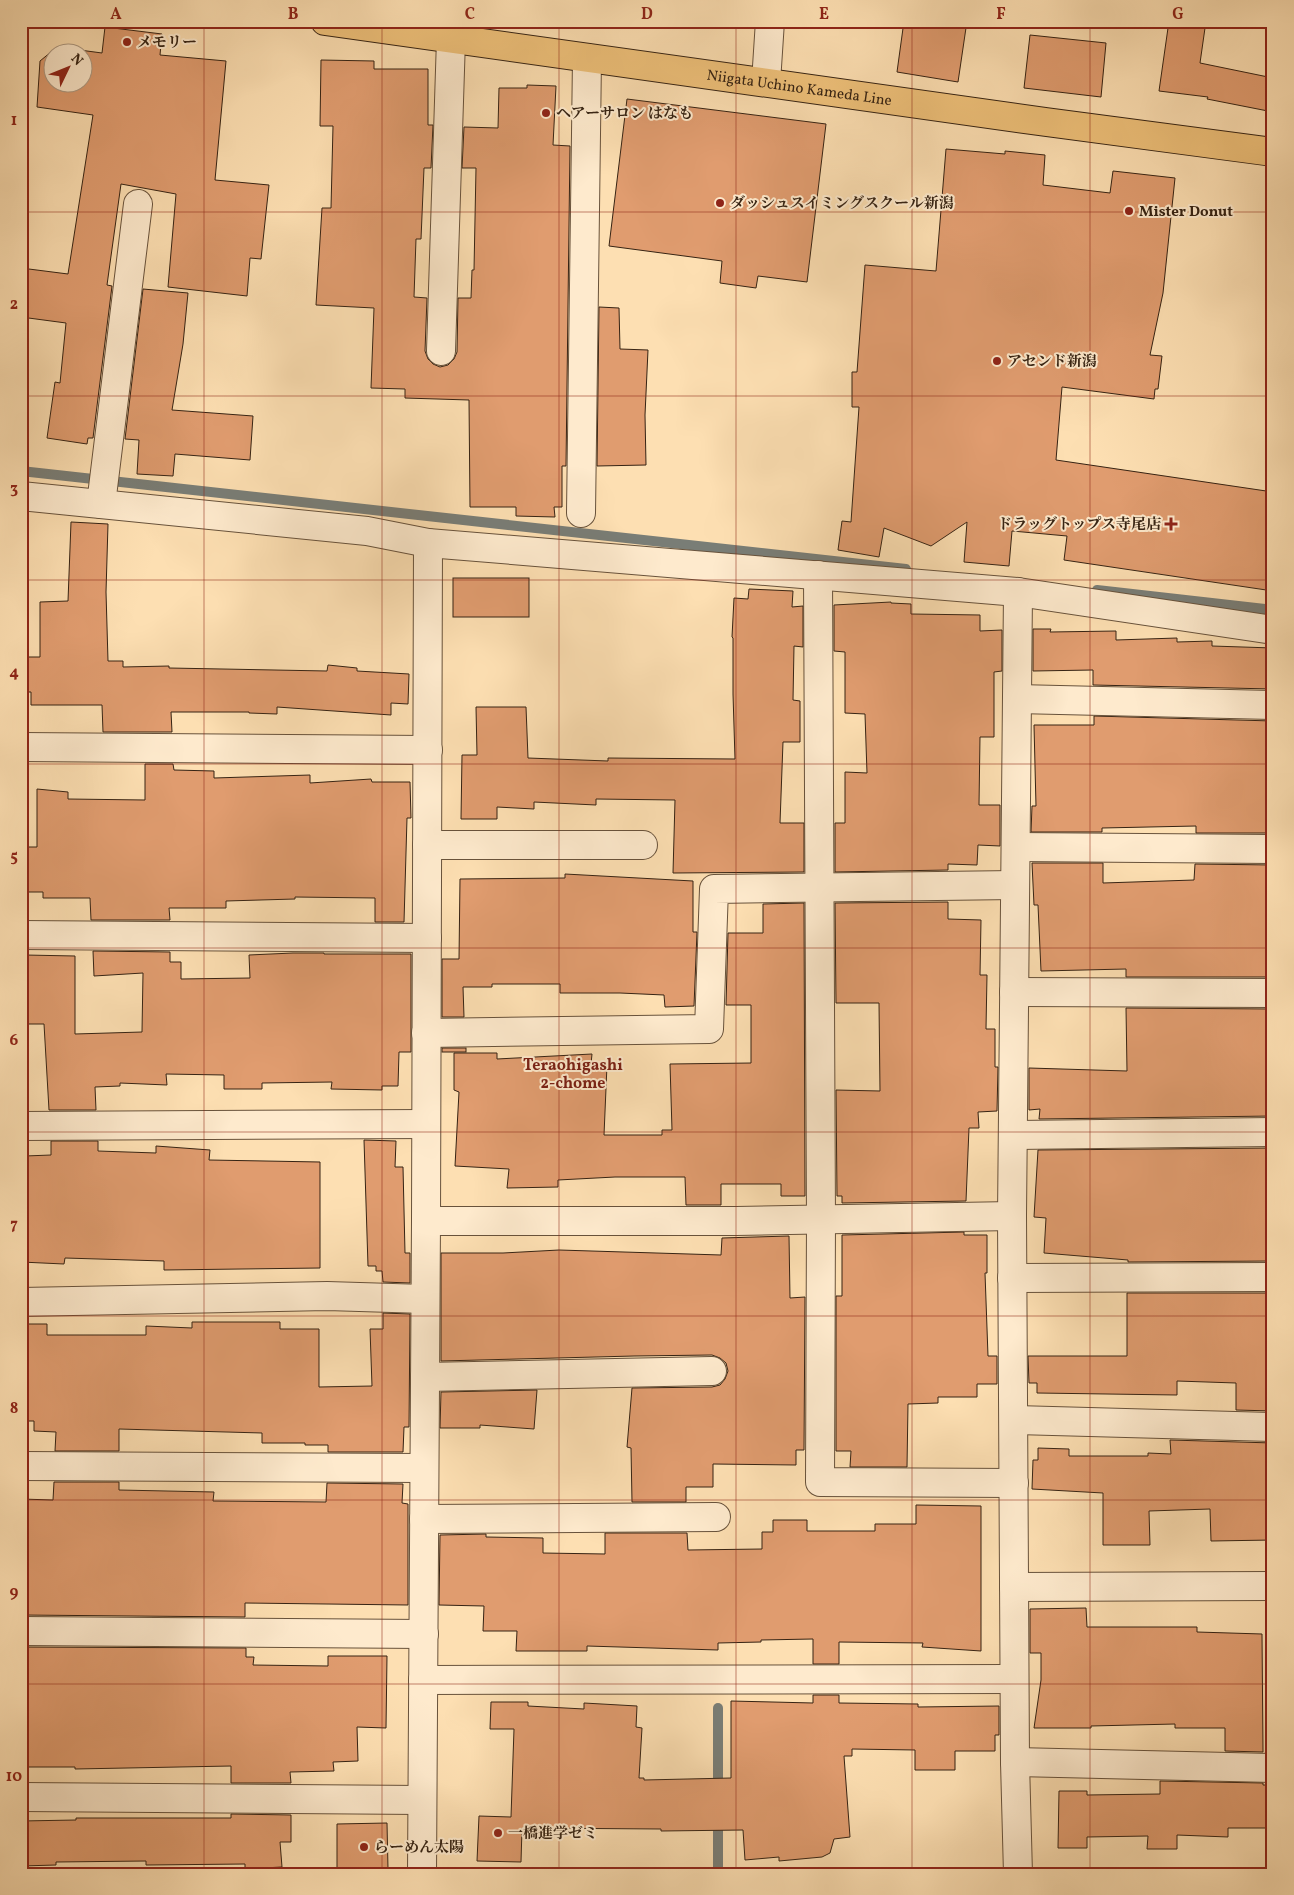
<svg xmlns="http://www.w3.org/2000/svg" width="1294" height="1895" font-family="Vollkorn,'Noto Serif JP',serif">
	<rect width="100%" height="100%" fill="#fddfb2"/>
	<filter id="stains"><feTurbulence type="fractalNoise" baseFrequency=".004" numOctaves="4"/><feColorMatrix values="0 0 0 0 .2 0 0 0 0 .09 0 0 0 0 .02 0 0 0 .5 -.17"/></filter>
	<radialGradient id="worn" r=".72"><stop offset=".6" stop-color="#630" stop-opacity="0"/><stop offset="1" stop-color="#630" stop-opacity=".3"/></radialGradient>
	<g fill="none" stroke-linecap="round" stroke-linejoin="round">
		<g stroke="#797d76" stroke-width="10">
			<polyline points="21,471 906,569"/>
			<polyline points="1097,590 1273,610"/>
			<polyline points="718,1790 718,1708"/>
			<polyline points="718,1874 718,1817"/>
		</g>
	</g>
	<g fill="#e09c6f" stroke="#362313" fill-rule="evenodd">
		<polygon points="904,21 967,21 958,82 897,72"/>
		<polygon points="1169,21 1206,21 1200,63 1273,78 1273,112 1207,99 1208,97 1159,91"/>
		<path d="M105,27L162,34L160,55L226,61L215,180L269,185L261,259L250,258L247,296L168,287L176,194L121,184L107,285L112,286L93,438H88L87,444L47,438L55,382L60,383L66,323L21,317V268L68,274L93,115L37,107L40,61L57,47L102,53ZM52,52H82V82H52Z"/>
		<polygon points="1030,35 1106,43 1101,97 1024,88"/>
		<polygon points="321,60 374,61 374,69 428,69 428,125 433,125 431,168 424,168 421,239 416,239 414,297 427,298 425,351 428,359 433,364 440,367 448,365 454,359 457,352 458,298 471,298 472,270 474,270 476,168 462,168 464,127 498,128 499,88 527,88 527,85 556,86 553,145 570,146 566,466 562,466 562,507 554,507 555,517 516,516 516,507 470,507 469,400 405,398 405,389 371,388 374,308 316,305 322,208 331,208 333,126 320,126"/>
		<polygon points="627,99 826,124 807,282 758,276 756,288 720,283 722,261 609,246"/>
		<polygon points="946,149 1005,154 1005,151 1045,155 1043,185 1110,193 1113,171 1175,178 1163,293 1150,355 1162,356 1158,389 1155,389 1154,399 1062,387 1056,460 1273,492 1273,591 1064,560 1067,536 1012,531 1009,566 964,562 967,522 931,546 884,528 879,557 838,550 842,521 851,522 859,407 852,407 852,372 857,372 865,265 936,271"/>
		<polygon points="143,289 188,293 183,344 172,410 253,416 250,460 175,454 173,476 137,474 139,440 125,439"/>
		<polygon points="599,307 619,308 620,349 648,350 645,415 646,465 597,466"/>
		<polygon points="71,522 108,524 106,592 108,661 123,661 123,667 169,666 169,668 327,671 328,665 357,668 357,671 409,674 408,704 391,703 391,715 277,707 277,714 249,713 249,712 171,712 172,732 103,732 102,705 31,705 31,692 21,692 21,657 40,657 40,602 68,601"/>
		<rect x="453" y="578" width="76" height="39"/>
		<polygon points="749,589 793,591 792,607 803,606 803,647 794,646 793,700 800,701 800,742 783,742 780,823 804,823 804,872 673,873 675,800 596,799 596,805 534,802 534,809 497,807 497,819 461,819 462,755 477,755 476,707 526,707 528,758 608,761 608,758 735,759 733,694 733,638 732,637 734,598 748,599"/>
		<polygon points="891,602 891,603 911,604 911,614 980,615 980,631 1002,630 1002,671 994,672 994,737 980,737 979,805 1000,805 1000,846 978,845 977,865 948,864 948,870 835,872 835,823 845,823 845,772 867,773 865,714 845,713 845,652 834,651 834,605"/>
		<polygon points="1033,629 1051,629 1050,632 1116,631 1116,640 1177,638 1177,642 1212,641 1212,646 1273,648 1273,689 1093,685 1093,670 1033,671"/>
		<polygon points="1094,716 1273,721 1273,833 1196,833 1196,826 1102,828 1102,832 1031,832 1032,806 1036,806 1034,725 1094,725"/>
		<polygon points="145,764 173,764 174,770 214,771 214,778 310,775 310,783 371,779 372,782 410,782 411,818 407,818 404,922 375,922 375,898 295,897 295,899 226,901 226,908 169,908 170,920 91,920 90,898 43,898 43,892 21,892 21,847 37,847 37,789 68,792 68,799 145,800"/>
		<polygon points="1032,863 1103,863 1103,883 1194,880 1195,864 1273,865 1273,977 1126,977 1126,969 1041,971 1038,905 1034,905"/>
		<polygon points="565,874 693,881 693,932 697,932 694,1006 665,1007 664,995 620,993 560,993 560,984 492,984 492,987 463,987 464,1017 442,1017 442,959 459,959 460,879 565,878"/>
		<polygon points="948,902 948,919 981,920 980,975 987,975 986,1029 995,1029 995,1067 998,1067 997,1111 978,1112 979,1128 969,1128 966,1201 842,1203 842,1196 837,1196 836,1090 880,1091 879,1003 836,1003 835,903"/>
		<polygon points="804,903 805,1196 781,1196 781,1184 721,1184 721,1205 686,1205 685,1177 615,1177 558,1180 558,1187 507,1188 509,1169 455,1166 459,1092 454,1090 454,1053 497,1053 497,1059 592,1054 591,1064 607,1065 604,1135 662,1135 662,1130 672,1130 670,1064 751,1063 751,1005 726,1005 728,933 763,933 763,904"/>
		<polygon points="93,951 170,952 170,962 181,962 181,979 250,978 249,955 293,953 324,953 324,954 411,954 411,1052 399,1052 398,1086 382,1086 382,1090 331,1089 332,1082 262,1083 262,1089 224,1089 224,1075 166,1074 167,1085 120,1083 120,1086 95,1087 96,1110 49,1110 44,1024 24,1024 25,955 75,956 75,1034 142,1032 143,973 94,976"/>
		<polygon points="1126,1008 1273,1009 1273,1116 1039,1119 1040,1109 1029,1110 1029,1068 1127,1071"/>
		<rect x="442" y="1048" width="24" height="4"/>
		<polygon points="364,1140 396,1141 395,1167 403,1167 405,1253 410,1253 410,1283 383,1282 382,1271 376,1271 376,1266 368,1266"/>
		<polygon points="51,1141 98,1141 98,1151 156,1153 156,1146 210,1150 209,1160 320,1162 320,1268 164,1270 164,1261 65,1258 64,1264 21,1262 21,1170 26,1170 25,1156 51,1155"/>
		<polygon points="1273,1148 1273,1261 1128,1262 1128,1260 1044,1253 1046,1218 1034,1217 1038,1150"/>
		<polygon points="964,1232 964,1235 987,1235 987,1273 985,1273 988,1356 997,1356 997,1384 977,1384 977,1397 938,1397 938,1403 908,1404 907,1467 850,1467 851,1451 836,1451 836,1296 842,1296 842,1235"/>
		<polygon points="789,1236 790,1298 805,1297 804,1450 796,1450 796,1465 713,1464 713,1487 686,1487 686,1502 632,1502 631,1448 627,1447 632,1388 712,1387 720,1385 725,1379 728,1371 726,1363 720,1358 712,1355 634,1356 441,1361 441,1253 503,1253 559,1250 721,1255 722,1238"/>
		<polygon points="1127,1293 1273,1293 1273,1411 1236,1410 1236,1383 1177,1381 1177,1395 1037,1393 1037,1383 1029,1383 1028,1356 1127,1356"/>
		<polygon points="383,1313 410,1314 409,1427 404,1427 403,1452 328,1452 328,1445 305,1445 305,1443 262,1443 262,1433 119,1429 119,1451 55,1451 56,1432 34,1431 34,1421 21,1421 21,1324 47,1324 47,1335 146,1335 146,1326 192,1328 192,1322 280,1322 280,1329 319,1329 319,1387 372,1386 370,1329 383,1329"/>
		<polygon points="537,1390 534,1429 480,1425 480,1428 440,1428 441,1392"/>
		<polygon points="1170,1440 1273,1443 1273,1540 1211,1541 1210,1509 1149,1511 1150,1545 1103,1545 1103,1493 1032,1489 1033,1460 1038,1460 1038,1448 1069,1449 1069,1456 1148,1456 1148,1453 1171,1454"/>
		<polygon points="54,1482 119,1482 119,1490 214,1492 213,1501 326,1502 327,1483 403,1484 402,1503 408,1504 408,1605 245,1603 245,1617 21,1615 21,1499 53,1500"/>
		<polygon points="916,1505 981,1506 981,1651 922,1647 923,1643 839,1642 839,1664 813,1664 813,1639 761,1640 761,1642 718,1643 718,1650 587,1646 587,1651 516,1651 517,1631 483,1631 484,1606 439,1605 440,1535 486,1534 486,1537 543,1538 543,1553 605,1554 605,1533 687,1533 688,1550 762,1549 762,1532 773,1532 773,1520 807,1520 807,1531 875,1531 875,1524 916,1524"/>
		<polygon points="1086,1608 1087,1627 1197,1627 1197,1632 1262,1634 1263,1752 1225,1751 1225,1728 1175,1728 1175,1724 1091,1726 1091,1728 1034,1728 1041,1680 1041,1653 1030,1653 1030,1609"/>
		<polygon points="21,1647 246,1648 246,1657 254,1657 253,1665 328,1666 328,1656 387,1656 386,1728 357,1727 358,1761 333,1762 334,1771 290,1772 291,1783 231,1783 231,1766 75,1769 75,1767 24,1767 23,1713 21,1713"/>
		<polygon points="813,1695 839,1695 839,1703 918,1704 918,1707 999,1706 999,1735 995,1735 995,1751 955,1751 955,1770 915,1770 915,1750 852,1749 852,1756 844,1756 850,1837 834,1839 830,1853 822,1857 779,1861 779,1857 745,1860 743,1830 661,1831 661,1829 522,1828 521,1862 477,1861 479,1816 511,1817 514,1729 490,1729 491,1702 528,1702 528,1706 584,1709 584,1703 637,1706 636,1727 642,1728 639,1778 644,1778 644,1780 731,1778 731,1701 813,1703"/>
		<polygon points="1160,1781 1263,1783 1263,1785 1266,1785 1267,1828 1228,1828 1228,1837 1177,1835 1177,1849 1147,1849 1148,1836 1087,1837 1087,1848 1058,1848 1059,1791 1087,1791 1087,1795 1160,1794"/>
		<polygon points="231,1814 291,1815 291,1842 280,1842 282,1867 245,1869 245,1864 146,1865 146,1861 56,1862 56,1865 21,1866 21,1821 76,1820 76,1818 231,1818"/>
		<polygon points="387,1823 388,1869 337,1870 337,1824"/>
	</g>
	<g fill="none" stroke-linecap="round" stroke-linejoin="round">
		<g stroke="#68523b" stroke-width="30">
			<g id="street">
				<polyline points="766,82 770,21"/>
				<polyline points="441,351 451,39"/>
				<polyline points="21,496 367,531 428,543 1018,592 1273,630"/>
				<polyline points="101,504 138,204"/>
				<polyline points="581,513 587,58"/>
				<polyline points="818,575 821,1220 820,1482 1014,1483"/>
				<polyline points="1017,699 1273,705"/>
				<polyline points="21,747 428,750"/>
				<polyline points="427,845 643,845"/>
				<polyline points="1016,847 1273,849"/>
				<polyline points="21,935 427,938"/>
				<polyline points="1014,992 1273,993"/>
				<polyline points="426,1033 709,1029 714,889 1015,885"/>
				<polyline points="21,1126 426,1124"/>
				<polyline points="1013,1135 1273,1132"/>
				<polyline points="426,1221 736,1221 1012,1216"/>
				<polyline points="1012,1278 1273,1277"/>
				<polyline points="21,1302 327,1296 425,1299"/>
				<polyline points="425,1377 712,1371"/>
				<polyline points="1014,1420 1273,1427"/>
				<polyline points="21,1466 424,1468"/>
				<polyline points="424,1519 716,1517"/>
				<polyline points="1014,1587 1273,1586"/>
				<polyline points="21,1631 424,1634"/>
				<polyline points="423,1680 1014,1679"/>
				<polyline points="1015,1762 1273,1768"/>
				<polyline points="21,1797 422,1800"/>
				<polyline points="422,1874 426,1221 428,543"/>
				<polyline points="1018,1874 1015,1762 1012,1216 1018,592"/>
			</g>
		</g>
		<g stroke="#362313" stroke-width="30">
			<g id="primary">
				<path id="s1" d="M325,21L1046,122L1273,152"/>
			</g>
		</g>
		<use href="#street" stroke="#feeacd" stroke-width="28"/>
		<use href="#primary" stroke="#eec079" stroke-width="28"/>
	</g>
	<path fill="none" stroke="#8f2418" stroke-width="1" stroke-opacity="0.55" d="M204,21V1874M382,21V1874M559,21V1874M736,21V1874M912,21V1874M1090,21V1874M21,212H1273M21,396H1273M21,580H1273M21,764H1273M21,948H1273M21,1132H1273M21,1316H1273M21,1500H1273M21,1684H1273"/>
	<g fill="#8f2418" stroke="#feeacd" stroke-width="2">
		<circle cx="127" cy="42" r="5"/>
		<circle cx="546" cy="113" r="5"/>
		<circle cx="720" cy="203" r="5"/>
		<circle cx="1129" cy="211" r="5"/>
		<circle cx="997" cy="361" r="5"/>
		<path d="M1168.5 516.5h5v5h5v5h-5v5h-5v-5h-5v-5h5z"/>
		<circle cx="498" cy="1833" r="5"/>
		<circle cx="364" cy="1847" r="5"/>
	</g>
	<g text-anchor="middle" stroke-width="4" stroke-linejoin="round" paint-order="stroke">
		<g font-size="15" font-weight="bold" fill="#362313" stroke="#feeacd" text-anchor="start">
			<text x="137" y="47">メモリー</text>
			<text x="556" y="118">ヘアーサロン はなも</text>
			<text x="730" y="208">ダッシュスイミングスクール新潟</text>
			<text x="1139" y="216">Mister Donut</text>
			<text x="1007" y="366">アセンド新潟</text>
			<text x="1161" y="529" text-anchor="end">ドラッグトップス寺尾店</text>
			<text x="508" y="1838">一橋進学ゼミ</text>
			<text x="374" y="1852">らーめん太陽</text>
		</g>
		<g font-size="15" fill="#362313" stroke="#feeacd">
			<text dy="5" stroke="none"><textPath href="#s1" startOffset="479">Niigata Uchino Kameda Line</textPath></text>
		</g>
		<g font-size="16" font-weight="bold" fill="#7a1f14" stroke="#feeacd">
			<text x="573" y="1070">Teraohigashi<tspan x="573" dy="18">2-chome</tspan></text>
		</g>
	</g>
	<rect width="1294" height="1895" fill="none" stroke="#fddfb2" stroke-width="55"/>
	<g transform="translate(68 68) rotate(47)"><circle r="24" fill="#feeacd" stroke="#ae9a83"/>
	<path d="M0-4L9 19L0 12L-9 19Z" fill="#8f2418"/>
	<text y="-8" font-size="14" font-weight="bold" text-anchor="middle" fill="#362313">N</text>
	</g>
	<rect x="28" y="28" width="1238" height="1840" fill="none" stroke="#8f2418" stroke-width="2"/>
	<g font-size="16" text-anchor="middle" font-weight="bold" fill="#8f2418">
		<text x="116" y="19">A</text>
		<text x="293" y="19">B</text>
		<text x="470" y="19">C</text>
		<text x="647" y="19">D</text>
		<text x="824" y="19">E</text>
		<text x="1001" y="19">F</text>
		<text x="1178" y="19">G</text>
		<text x="14" y="125">1</text>
		<text x="14" y="309">2</text>
		<text x="14" y="493">3</text>
		<text x="14" y="677">4</text>
		<text x="14" y="861">5</text>
		<text x="14" y="1045">6</text>
		<text x="14" y="1229">7</text>
		<text x="14" y="1413">8</text>
		<text x="14" y="1597">9</text>
		<text x="14" y="1781">10</text>
	</g>
	<rect width="100%" height="100%" filter="url(#stains)"/>
	<rect width="100%" height="100%" fill="url(#worn)"/>
</svg>
